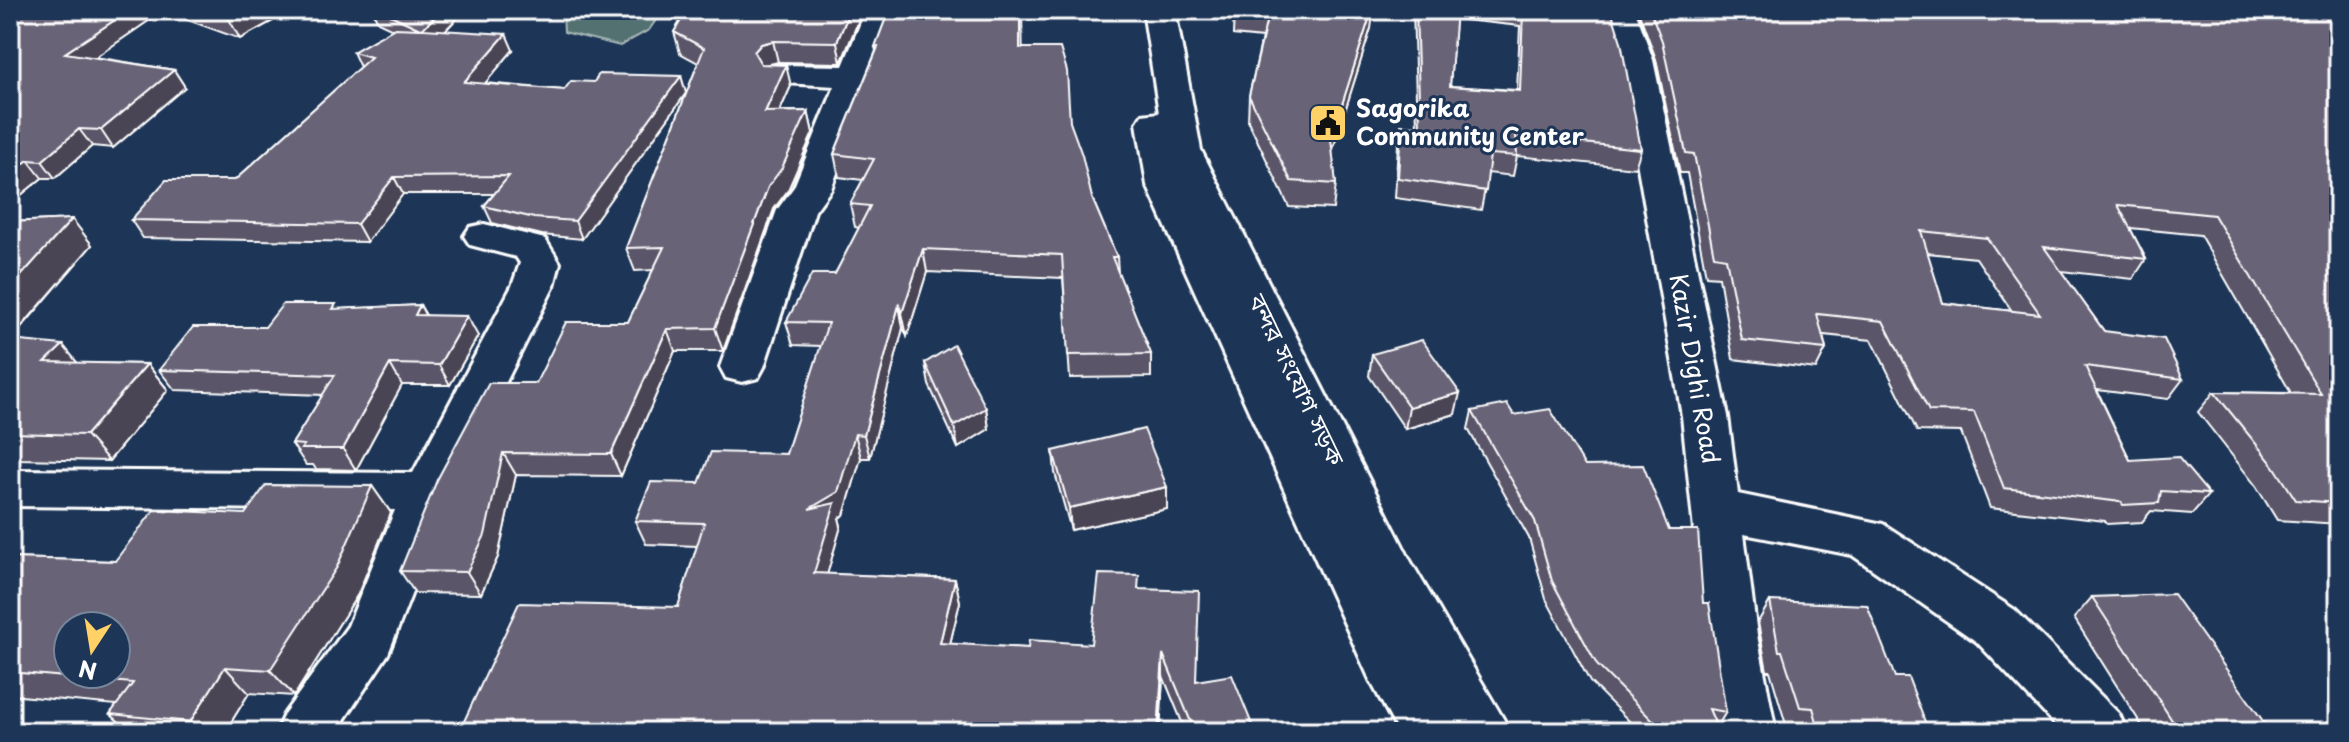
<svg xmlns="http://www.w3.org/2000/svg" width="2349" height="742" font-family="'Playpen Sans','Noto Sans Bengali',sans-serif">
	<rect width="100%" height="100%" fill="#1d3557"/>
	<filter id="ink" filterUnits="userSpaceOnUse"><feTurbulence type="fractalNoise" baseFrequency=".0125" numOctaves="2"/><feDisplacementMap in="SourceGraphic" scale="16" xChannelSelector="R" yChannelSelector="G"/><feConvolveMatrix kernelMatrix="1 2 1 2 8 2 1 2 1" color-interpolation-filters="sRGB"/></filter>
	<g filter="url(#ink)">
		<polygon fill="#527170" stroke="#a8b8b8" stroke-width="2" points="563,10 663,10 649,30 620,46 564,32"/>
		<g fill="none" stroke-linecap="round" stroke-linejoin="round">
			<g stroke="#fff" stroke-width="6">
				<g id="street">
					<polygon points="866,10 898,10 831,189 815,211 764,367 758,378 742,382 726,378 720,367 777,210 794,187 835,86 767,82 762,75 767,68 779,65 843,66"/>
					<polygon points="1603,10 1635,10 1653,60 1728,416 1738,494 1883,524 2015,610 2119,714 2127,732 2062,732 1977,642 1852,555 1744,534 1757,635 1776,732 1720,732 1705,635 1682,416 1619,60"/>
					<polygon points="484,224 545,239 560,263 554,286 451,492 388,654 336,732 276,732 284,714 348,626 395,510 10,506 10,470 413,473 512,286 520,263 516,257 470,245 464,236 470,227"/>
				</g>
			</g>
			<g stroke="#fff" stroke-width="6">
				<polygon id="highway" points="1143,10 1175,10 1201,150 1411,562 1511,732 1398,732 1370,680 1147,185 1137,123 1142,115 1159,113"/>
			</g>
			<use href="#street" fill="#1d3557" fill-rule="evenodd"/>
			<use href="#highway" fill="#1d3557" fill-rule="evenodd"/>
		</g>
		<g fill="#5a5567" stroke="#fff" stroke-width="2" fill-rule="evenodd">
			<polygon points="10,10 287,10 289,12 240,39 163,11 95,57 174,70 185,87 113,148 92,146 55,178 42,178 10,204"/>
			<polygon points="372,10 465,10 445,31 513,50 485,83 564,90 594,82 681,76 686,93 582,239 542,235 492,223 484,206 494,194 403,194 367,242 143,238 131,220 235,180 360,67 353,52 393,29 378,22"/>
			<polygon points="687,10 863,10 841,63 778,62 770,64 791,86 780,111 808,111 813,133 788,190 774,209 723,351 675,351 621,476 516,475 498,557 481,594 415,593 400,571 536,383 628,322 653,270 635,271 626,248 698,63 680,53 674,32"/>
			<polygon points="889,10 1022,10 1022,48 1070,123 1092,198 1117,257 1118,272 1151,354 1151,377 1070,378 1063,278 927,272 907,336 903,328 870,458 861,458 844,515 839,518 841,526 827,574 955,579 960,602 950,644 1028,648 1091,644 1139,589 1196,681 1255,732 1186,732 1163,676 1160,732 459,732 678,607 697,546 646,544 635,521 699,483 786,454 821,346 793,345 786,322 835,274 859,228 855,227 850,204 863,180 839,177 834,154 876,51 875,47"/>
			<polygon points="1234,10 1371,28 1332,152 1336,184 1333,209 1289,207 1248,121 1249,96 1262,38 1233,35"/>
			<path d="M1413,10H1611L1641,149L1635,168L1517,156L1513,176L1488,173L1481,210L1395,198L1398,144L1401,125L1417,126ZM1455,19L1520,26L1517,90L1450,86Z"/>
			<path d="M1638,10H2339V524L2277,520L2256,486L2198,412L2214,392L2291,393L2200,235L2130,228L2146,259L2133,279L2061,271L2104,331L2183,379L2168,399L2097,390L2130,460L2209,494L2192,514L2151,511L2142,522L2107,524L2105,521L1990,508L1961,432L1917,431L1872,340L1823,335L1826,349L1816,369L1733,359L1719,277L1706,276L1687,173H1680L1656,59ZM1927,253L1976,258L2012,311L1943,303Z"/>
			<polygon points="72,219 92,245 11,340 77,363 147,364 168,390 109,461 19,459 12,452 10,452 10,222"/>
			<polygon points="420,305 426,315 478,336 450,385 402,385 356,470 316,469 313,465 306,465 292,444 323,395 175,390 159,370 339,309"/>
			<polygon points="1372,354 1455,414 1405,429 1369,376"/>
			<polygon points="925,363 986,408 989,429 958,448 929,385"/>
			<polygon points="1472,411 1514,415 1585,466 1669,530 1703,603 1726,712 1717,727 1719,732 1640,732 1590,682 1546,599 1529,538 1468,429"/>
			<polygon points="1053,451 1167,487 1167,509 1071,530 1055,473"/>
			<polygon points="372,486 391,513 358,594 294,696 249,693 225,732 131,732 110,714 117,705 10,695 10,558 115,561 245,514"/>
			<polygon points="2092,597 2268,728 2330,732 2146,732 2074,618"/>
			<polygon points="1770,601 1895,677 1927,727 1943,732 1801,732 1799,728 1787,728 1770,671 1767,671 1758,622"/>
		</g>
		<g fill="#4a4554" stroke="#fff" stroke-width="2">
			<polygon points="130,10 163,10 163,11 77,70 65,53"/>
			<polygon points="246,10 287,10 289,12 240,39 229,19"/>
			<polygon points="442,10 465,10 430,46 422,29"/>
			<polygon points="850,10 863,10 841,63 837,42"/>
			<polygon points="1020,10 1022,10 1023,69 1020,48"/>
			<polygon points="1372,10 1374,10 1371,28 1328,165 1331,139"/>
			<polygon points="506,34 513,50 472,99 464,82"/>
			<polygon points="773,41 778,62 766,65 760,73 754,52 761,44"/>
			<polygon points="786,65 791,86 770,133 765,112"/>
			<polygon points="174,70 185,87 113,148 101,130"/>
			<polygon points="681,76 686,93 582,239 575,221"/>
			<polygon points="808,111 813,133 788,190 774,209 723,351 715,328 768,187"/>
			<polygon points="79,129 92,146 55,178 42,161"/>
			<polygon points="28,160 42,178 10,204 10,174"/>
			<polygon points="394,177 403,194 367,242 357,224"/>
			<polygon points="72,219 92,245 10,340 10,288"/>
			<polygon points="923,249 927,272 907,336 902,313"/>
			<polygon points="420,305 431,326 415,315"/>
			<polygon points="899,305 903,328 870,458 864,435"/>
			<polygon points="467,316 478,336 450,385 439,365"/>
			<polygon points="667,329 675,351 621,476 611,454"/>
			<polygon points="63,345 85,372 45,362"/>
			<polygon points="147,364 168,390 109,461 86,435"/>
			<polygon points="390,364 402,385 356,470 343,449"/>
			<polygon points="1460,393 1455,414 1405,429 1409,407"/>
			<polygon points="986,408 989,429 958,448 954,426"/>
			<polygon points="855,434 861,458 844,515 839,518 841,526 821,596 814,573 809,509"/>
			<polygon points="503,453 516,475 498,557 481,594 467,572"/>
			<polygon points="372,486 391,513 358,594 294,696 270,670"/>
			<polygon points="1167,487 1167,509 1071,530 1069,508"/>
			<polygon points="955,579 960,602 945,665 940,643"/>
			<polygon points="1163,654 1163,676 1160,732 1158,732"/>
			<polygon points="225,667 249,693 225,732 200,732 190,722"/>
		</g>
		<g fill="#696378" stroke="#fff" stroke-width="2" fill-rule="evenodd">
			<polygon points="10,10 130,10 65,53 174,70 101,130 79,129 42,161 28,160 10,174"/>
			<polygon points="202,10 246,10 229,19"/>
			<polygon points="380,10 442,10 422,29 506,34 464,82 564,90 571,81 594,82 599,74 681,76 575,221 534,218 484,206 509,176 394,177 357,224 131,220 166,180 235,180 371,57 353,52 395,28 420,29"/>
			<polygon points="687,10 850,10 837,42 773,41 761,44 754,52 761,64 786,65 765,112 808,111 782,168 768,187 715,328 667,329 611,454 503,453 485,535 467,572 400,571 437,480 489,383 536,383 566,322 628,322 664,247 626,248 704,48 674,32"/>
			<polygon points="889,10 1020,10 1020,48 1060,48 1067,71 1070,122 1082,155 1092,198 1117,257 1112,257 1151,354 1068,355 1062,255 923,249 902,313 899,305 864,435 855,434 838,492 809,509 835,503 814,573 955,579 940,643 1028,648 1029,640 1091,644 1099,574 1139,575 1138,589 1199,591 1196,681 1232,675 1255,732 1195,732 1163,654 1158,732 459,732 519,603 678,607 704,523 635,521 651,482 699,483 711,452 786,454 828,323 786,322 812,274 835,274 870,206 850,204 874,159 834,154 878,47 875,47"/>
			<polygon points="1234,10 1372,10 1331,139 1336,184 1291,181 1249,96 1268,14"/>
			<polygon points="1416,10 1456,10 1450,86 1520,91 1523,10 1611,10 1621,42 1641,149 1516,136 1517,156 1490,154 1486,191 1398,178 1401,125 1420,127"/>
			<path d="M1650,10H2339V503L2296,500L2274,466L2214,392L2321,394L2214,215L2118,205L2146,259L2044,247L2104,331L2164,339L2183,379L2085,366L2130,460L2178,457L2209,494L2161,491L2159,503L2123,505L2121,502L2004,488L1974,412L1929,411L1883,321L1817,314L1826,349L1742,340L1726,258L1714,256L1694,154L1686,153L1662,41ZM1921,231L1987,238L2040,314L1943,303Z"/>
			<polygon points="72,219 10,288 10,222"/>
			<polygon points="283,304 336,304 333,309 420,305 415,315 467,316 439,365 390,364 343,449 301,449 304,445 292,444 335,375 159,370 193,327 265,327"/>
			<polygon points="10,340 63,345 45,362 147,364 86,435 10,433"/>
			<polygon points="1422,340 1460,393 1409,407 1372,354"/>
			<polygon points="954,345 986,408 954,426 925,363"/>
			<polygon points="1507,404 1514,415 1550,409 1585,466 1643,465 1669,530 1698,530 1703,603 1709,603 1726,712 1709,709 1719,732 1682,732 1681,730 1676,732 1664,732 1597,665 1552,581 1535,521 1472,411"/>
			<polygon points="1144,429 1167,487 1069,508 1053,451"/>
			<path d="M266,485L372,486L337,567L270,670L225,667L190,722L110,714L133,683L10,672V558L115,561L154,510L245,514ZM68,626H116V674H68Z"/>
			<polygon points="2173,594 2268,728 2327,728 2330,732 2168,732 2166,728 2177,728 2092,597"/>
			<polygon points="1770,601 1867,605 1895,677 1908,677 1927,727 1941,728 1943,732 1820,732 1813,708 1800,707 1782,651 1779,651"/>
		</g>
	</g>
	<defs>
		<g id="civic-square" transform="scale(2)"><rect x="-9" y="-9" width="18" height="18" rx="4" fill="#ffd166" stroke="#1d3557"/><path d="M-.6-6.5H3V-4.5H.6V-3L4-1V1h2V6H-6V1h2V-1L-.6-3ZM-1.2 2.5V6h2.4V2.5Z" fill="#111"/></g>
	</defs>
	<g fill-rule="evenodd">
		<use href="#civic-square" x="1328" y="123"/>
	</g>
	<g text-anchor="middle" stroke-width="6" stroke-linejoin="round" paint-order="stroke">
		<g font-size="24" font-weight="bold" fill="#fff" stroke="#1d3557" text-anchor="start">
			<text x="1356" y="117">Sagorika<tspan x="1356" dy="28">Community Center</tspan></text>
		</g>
		<g font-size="24" fill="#fff" stroke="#1d3557">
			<text transform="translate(1694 369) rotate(80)" y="8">Kazir Dighi Road</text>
			<text transform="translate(1296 380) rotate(64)" y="8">বন্দর সংযোগ সড়ক</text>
		</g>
	</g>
	<rect width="2349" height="742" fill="none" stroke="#1d3557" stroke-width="40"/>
	<rect x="20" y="20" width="2309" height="702" fill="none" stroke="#fff" stroke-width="3" filter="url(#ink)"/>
	<g transform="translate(92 650) rotate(192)"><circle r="38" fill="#1d3557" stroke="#77869a" stroke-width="2"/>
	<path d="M0-6L14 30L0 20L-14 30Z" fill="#ffd166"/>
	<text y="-12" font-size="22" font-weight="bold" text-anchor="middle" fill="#ffffff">N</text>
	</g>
</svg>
